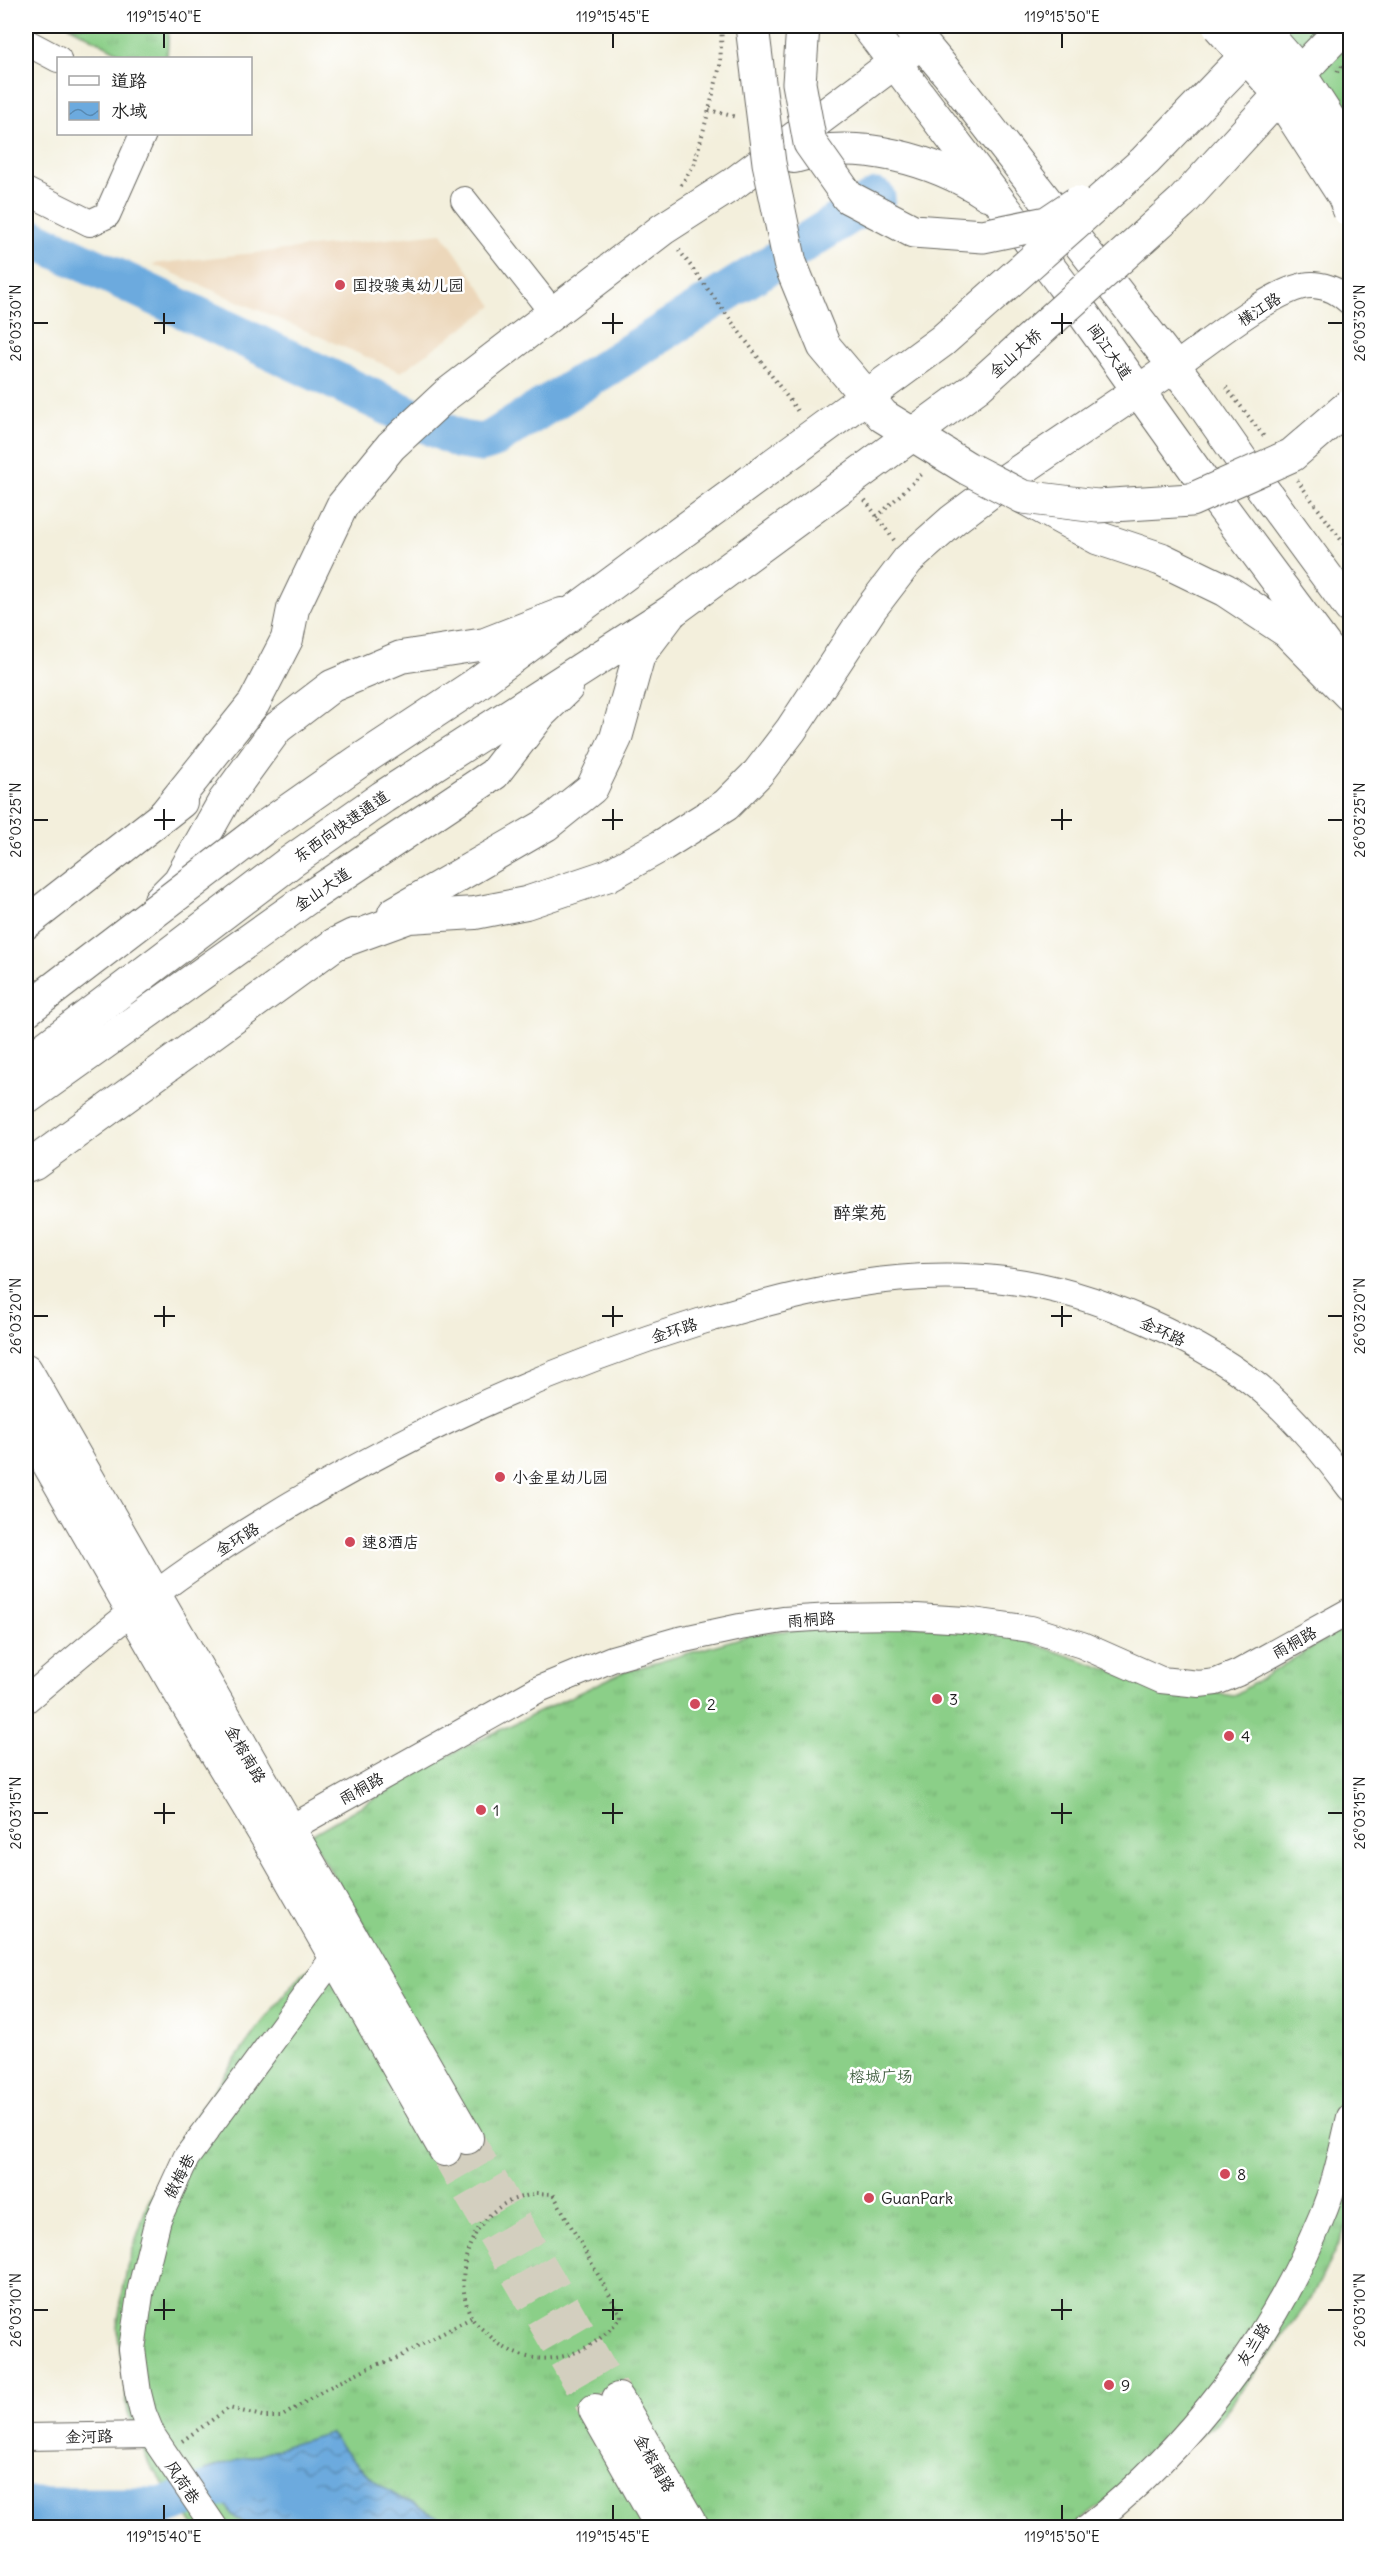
<svg xmlns="http://www.w3.org/2000/svg" width="1376" height="2553" font-family="Delius,'LXGW WenKai TC',sans-serif">
	<defs>
		<pattern id="grass-tufts" width="24" height="20" patternUnits="userSpaceOnUse" patternTransform="scale(1.5)"><rect width="24" height="20" fill="#8bcf88"/><path d="M3 7l-1-3M5 7V3M7 7l1-3M15 17l-1-3M17 17v-4M19 17l1-3" fill="none" stroke="#77b175"/></pattern>
		<pattern id="water-waves" width="16" height="10" patternUnits="userSpaceOnUse" patternTransform="scale(1.5)"><rect width="16" height="10" fill="#6caade"/><path d="M0 5q4-4 8 0t8 0" fill="none" stroke="#588ab3"/></pattern>
	</defs>
	<rect width="100%" height="100%" fill="#fff"/>
	<filter id="ink" filterUnits="userSpaceOnUse"><feTurbulence type="fractalNoise" baseFrequency=".0167" numOctaves="2"/><feDisplacementMap in="SourceGraphic" scale="12" xChannelSelector="R" yChannelSelector="G"/><feConvolveMatrix kernelMatrix="1 2 1 2 8 2 1 2 1" color-interpolation-filters="sRGB"/></filter>
	<filter id="wash" filterUnits="userSpaceOnUse"><feTurbulence type="fractalNoise" baseFrequency=".008" numOctaves="4" result="noise"/><feDisplacementMap in="SourceGraphic" scale="24" xChannelSelector="R" yChannelSelector="G"/><feGaussianBlur stdDeviation="1.35" result="paint"/><feColorMatrix in="noise" values="0 0 0 0 0 0 0 0 0 0 0 0 0 0 0 0 0 1.4 0 .05"/><feComposite in="paint" operator="in"/></filter>
	<g filter="url(#wash)">
		<rect width="100%" height="100%" fill="#f3efdc"/>
		<g fill="#ecd7ba">
			<polygon points="442,233 493,306 401,372 152,264"/>
			<polygon points="26,2526 178,2526 180,2527 26,2528"/>
		</g>
		<g fill="url(#grass-tufts)" stroke="#547652" stroke-width="1.5">
			<polygon points="69,26 169,26 167,58 129,58"/>
			<polygon points="1220,26 1350,26 1350,147"/>
			<polygon points="876,1623 997,1631 1135,1679 1233,1696 1350,1624 1350,2220 1311,2299 1216,2424 1072,2527 196,2528 150,2466 128,2413 117,2327 127,2268 147,2205 184,2132 256,2030 302,1973 370,1935 309,1836 458,1750 621,1673 757,1633"/>
		</g>
		<path fill="url(#water-waves)" stroke="#44637d" stroke-width="1.5" d="M330,2433C370,2486 403,2503 463,2527H248L232,2515L205,2470Z"/>
		<g fill="none" stroke-linecap="round" stroke-linejoin="round">
			<g stroke="#6caade" stroke-width="39">
				<polyline points="26,235 461,440 481,443 491,440 876,198"/>
				<polyline points="26,2507 161,2507 247,2478 272,2476 332,2520 354,2528"/>
			</g>
		</g>
	</g>
	<g filter="url(#ink)">
		<g fill="none" stroke-linecap="round" stroke-linejoin="round">
			<g stroke="#d3cfbf" stroke-width="32" stroke-dasharray="32 16" stroke-linecap="butt">
				<polyline points="467,2138 618,2399"/>
				<polyline points="445,2150 595,2410"/>
			</g>
			<g stroke="#67665f" stroke-width="28">
				<g id="minor">
					<polyline points="26,42 58,59"/>
					<polyline points="26,191 90,223 107,215 143,134"/>
					<polyline points="464,200 553,313"/>
					<path d="M1175,366C1204,346 1280,283 1313,285C1329,286 1339,292 1350,302"/>
					<path d="M26,1700C81,1653 137,1605 197,1564C352,1460 522,1377 699,1322C798,1292 900,1267 1004,1280C1089,1290 1207,1340 1270,1397C1301,1425 1326,1456 1350,1488"/>
					<polyline points="289,1829 539,1689 612,1659 675,1641 740,1627 783,1620 831,1617 900,1616 965,1620 1031,1629 1082,1645 1161,1680 1199,1684 1216,1682 1238,1673 1350,1611"/>
					<polyline points="26,2437 152,2435"/>
					<polyline points="215,2528 152,2435 143,2413 138,2393 132,2349 141,2288 158,2219 186,2158 334,1957"/>
					<path d="M1087,2528C1190,2446 1271,2340 1321,2218C1335,2186 1342,2151 1350,2117"/>
				</g>
			</g>
			<g stroke="#67665f" stroke-width="34">
				<g id="major">
					<polyline points="867,26 1062,284 1208,488 1350,679"/>
					<polyline points="908,26 948,74 1195,393 1243,462 1350,608"/>
					<path d="M794,157C856,137 935,160 987,194"/>
					<polyline points="165,814 254,703 287,639 293,609 342,506 391,446 446,395 663,229 733,184 922,42"/>
					<polyline points="160,900 179,881 224,801 277,728 332,686 401,657 485,644 562,614"/>
					<polyline points="394,913 546,825 592,788 616,738 639,655 670,614"/>
					<polyline points="26,923 181,802"/>
					<polyline points="335,944 409,917 475,913 526,903 609,875 661,846 726,805 758,773 791,730 872,607 908,560 953,520 1009,478 1175,366"/>
					<polyline points="26,1099 308,898 494,774 541,713 567,688"/>
					<polyline points="26,1166 34,1163 335,944 353,935"/>
					<polyline points="26,1370 467,2138"/>
					<polyline points="26,1425 175,1685 270,1843 445,2150"/>
					<polyline points="618,2399 693,2528"/>
					<polyline points="595,2410 662,2528"/>
				</g>
			</g>
			<g stroke="#67665f" stroke-width="35">
				<g id="highway">
					<polyline points="1311,61 1345,26"/>
					<polyline points="1023,497 1098,538 1161,559 1225,590 1287,631 1350,695"/>
					<polyline points="475,685 637,565"/>
					<polyline points="26,1063 289,863 383,797 672,611"/>
				</g>
			</g>
			<g stroke="#67665f" stroke-width="4" stroke-dasharray="1.5 4.5" stroke-linecap="butt">
				<polyline points="709,110 736,117"/>
				<polyline points="681,185 694,165 709,110 720,66 722,26"/>
				<polyline points="679,250 799,413"/>
				<polyline points="1226,387 1265,438"/>
				<polyline points="1297,480 1350,552"/>
				<polyline points="865,500 894,540"/>
				<path d="M536,2193L553,2194L621,2316C591,2359 530,2376 490,2336C484,2330 474,2324 471,2316C452,2276 469,2220 510,2201C518,2197 528,2196 536,2193Z"/>
				<polyline points="182,2441 229,2408 266,2417 281,2417 324,2390 367,2368 395,2359 471,2318"/>
			</g>
			<use href="#minor" stroke="#fff" stroke-width="26"/>
			<use href="#major" stroke="#fff" stroke-width="32"/>
			<use href="#highway" stroke="#fff" stroke-width="33"/>
			<g stroke="#67665f" stroke-width="35" stroke-linecap="butt">
				<g id="highway-bridge">
					<polyline points="752,26 769,163 790,263 824,346 883,416 967,468 1023,497 1097,506 1191,500 1292,455 1350,405"/>
					<polyline points="803,26 799,83 810,143 848,197 913,231 983,236 1047,223 1077,203"/>
					<polyline points="1219,26 1273,86 1344,196 1350,211"/>
					<polyline points="1259,26 1295,67 1350,152"/>
					<polyline points="637,565 942,341 1145,161 1275,26"/>
					<polyline points="672,611 977,387 1183,201 1311,61"/>
					<polyline points="26,1010 265,827 358,762 475,685"/>
				</g>
			</g>
			<g stroke="#67665f" stroke-width="4" stroke-dasharray="1.5 4.5" stroke-linecap="butt">
				<polyline points="1337,72 1350,58"/>
				<polyline points="877,517 924,472"/>
			</g>
			<use href="#highway-bridge" stroke="#fff" stroke-width="33"/>
		</g>
	</g>
	<path fill="none" stroke="#1c1c1c" stroke-width="2" d="M164,33V48M613,33V48M1062,33V48M164,313V334M613,313V334M1062,313V334M33,323H48M154,323H175M602,323H623M1051,323H1072M1328,323H1343M164,809V830M613,809V830M1062,809V830M33,820H48M154,820H175M602,820H623M1051,820H1072M1328,820H1343M164,1306V1327M613,1306V1327M1062,1306V1327M33,1316H48M154,1316H175M602,1316H623M1051,1316H1072M1328,1316H1343M164,1803V1824M613,1803V1824M1062,1803V1824M33,1813H48M154,1813H175M602,1813H623M1051,1813H1072M1328,1813H1343M164,2299V2320M613,2299V2320M1062,2299V2320M33,2310H48M154,2310H175M602,2310H623M1051,2310H1072M1328,2310H1343M164,2505V2520M613,2505V2520M1062,2505V2520"/>
	<g fill="#d1495b" stroke="#fff" stroke-width="2">
		<circle cx="340" cy="285" r="6"/>
		<circle cx="500" cy="1477" r="6"/>
		<circle cx="350" cy="1542" r="6"/>
		<circle cx="937" cy="1699" r="6"/>
		<circle cx="695" cy="1704" r="6"/>
		<circle cx="1229" cy="1736" r="6"/>
		<circle cx="481" cy="1810" r="6"/>
		<circle cx="1225" cy="2174" r="6"/>
		<circle cx="869" cy="2198" r="6"/>
		<circle cx="1109" cy="2385" r="6"/>
	</g>
	<g text-anchor="middle" stroke-width="5" stroke-linejoin="round" paint-order="stroke">
		<g font-size="16" fill="#1c1c1c" stroke="#fff" text-anchor="start">
			<text x="352" y="291">国投骏夷幼儿园</text>
			<text x="512" y="1483">小金星幼儿园</text>
			<text x="362" y="1548">速8酒店</text>
			<text x="949" y="1705">3</text>
			<text x="707" y="1710">2</text>
			<text x="1241" y="1742">4</text>
			<text x="493" y="1816">1</text>
			<text x="1237" y="2180">8</text>
			<text x="881" y="2204">GuanPark</text>
			<text x="1121" y="2391">9</text>
		</g>
		<g font-size="16" fill="#1c1c1c" stroke="#fff">
			<text transform="translate(1259 309) rotate(-33)" y="6">横江路</text>
			<text transform="translate(1110 351) rotate(55)" y="6">闽江大道</text>
			<text transform="translate(1015 353) rotate(-42)" y="6">金山大桥</text>
			<text transform="translate(341 826) rotate(-35)" y="6">东西向快速通道</text>
			<text transform="translate(322 889) rotate(-34)" y="6">金山大道</text>
			<text transform="translate(674 1330) rotate(-18)" y="6">金环路</text>
			<text transform="translate(1163 1331) rotate(25)" y="6">金环路</text>
			<text transform="translate(237 1539) rotate(-32)" y="6">金环路</text>
			<text transform="translate(811 1619) rotate(-4)" y="6">雨桐路</text>
			<text transform="translate(1294 1642) rotate(-29)" y="6">雨桐路</text>
			<text transform="translate(246 1754) rotate(60)" y="6">金榕南路</text>
			<text transform="translate(361 1788) rotate(-29)" y="6">雨桐路</text>
			<text transform="translate(179 2176) rotate(-63)" y="6">傲梅巷</text>
			<text transform="translate(1253 2344) rotate(-58)" y="6">友兰路</text>
			<text transform="translate(89 2436) rotate(-1)" y="6">金河路</text>
			<text transform="translate(655 2463) rotate(60)" y="6">金榕南路</text>
			<text transform="translate(183 2482) rotate(56)" y="6">风荷巷</text>
		</g>
		<g font-size="16" fill="#486447" stroke="#fff">
			<text x="881" y="2082">榕城广场</text>
		</g>
		<g font-size="18" fill="#1c1c1c" stroke="#fff">
			<text x="860" y="1219">醉棠苑</text>
		</g>
	</g>
	<rect width="1376" height="2553" fill="none" stroke="#fff" stroke-width="66"/>
	<rect x="57" y="57" width="195" height="78" fill="#ffffff" stroke="#a4a4a4" stroke-width="1.5"/>
	<rect x="69" y="76" width="30" height="9" fill="#ffffff" stroke="#a4a4a4" stroke-width="1.5"/>
	<text x="111" y="87" font-size="18" fill="#1c1c1c">道路</text>
	<rect x="69" y="102" width="30" height="18" fill="url(#water-waves)" stroke="#a4a4a4" stroke-width="1.5"/>
	<text x="111" y="117" font-size="18" fill="#1c1c1c">水域</text>
	<rect x="33" y="33" width="1310" height="2487" fill="none" stroke="#1c1c1c" stroke-width="2"/>
	<g font-size="15" text-anchor="middle" fill="#1c1c1c">
		<text x="164" y="22">119°15'40"E</text>
		<text x="613" y="22">119°15'45"E</text>
		<text x="1062" y="22">119°15'50"E</text>
		<text transform="translate(16 323) rotate(-90)" y="5">26°03'30"N</text>
		<text transform="translate(1360 323) rotate(-90)" y="5">26°03'30"N</text>
		<text transform="translate(16 820) rotate(-90)" y="5">26°03'25"N</text>
		<text transform="translate(1360 820) rotate(-90)" y="5">26°03'25"N</text>
		<text transform="translate(16 1316) rotate(-90)" y="5">26°03'20"N</text>
		<text transform="translate(1360 1316) rotate(-90)" y="5">26°03'20"N</text>
		<text transform="translate(16 1813) rotate(-90)" y="5">26°03'15"N</text>
		<text transform="translate(1360 1813) rotate(-90)" y="5">26°03'15"N</text>
		<text transform="translate(16 2310) rotate(-90)" y="5">26°03'10"N</text>
		<text transform="translate(1360 2310) rotate(-90)" y="5">26°03'10"N</text>
		<text x="164" y="2542">119°15'40"E</text>
		<text x="613" y="2542">119°15'45"E</text>
		<text x="1062" y="2542">119°15'50"E</text>
	</g>
</svg>
